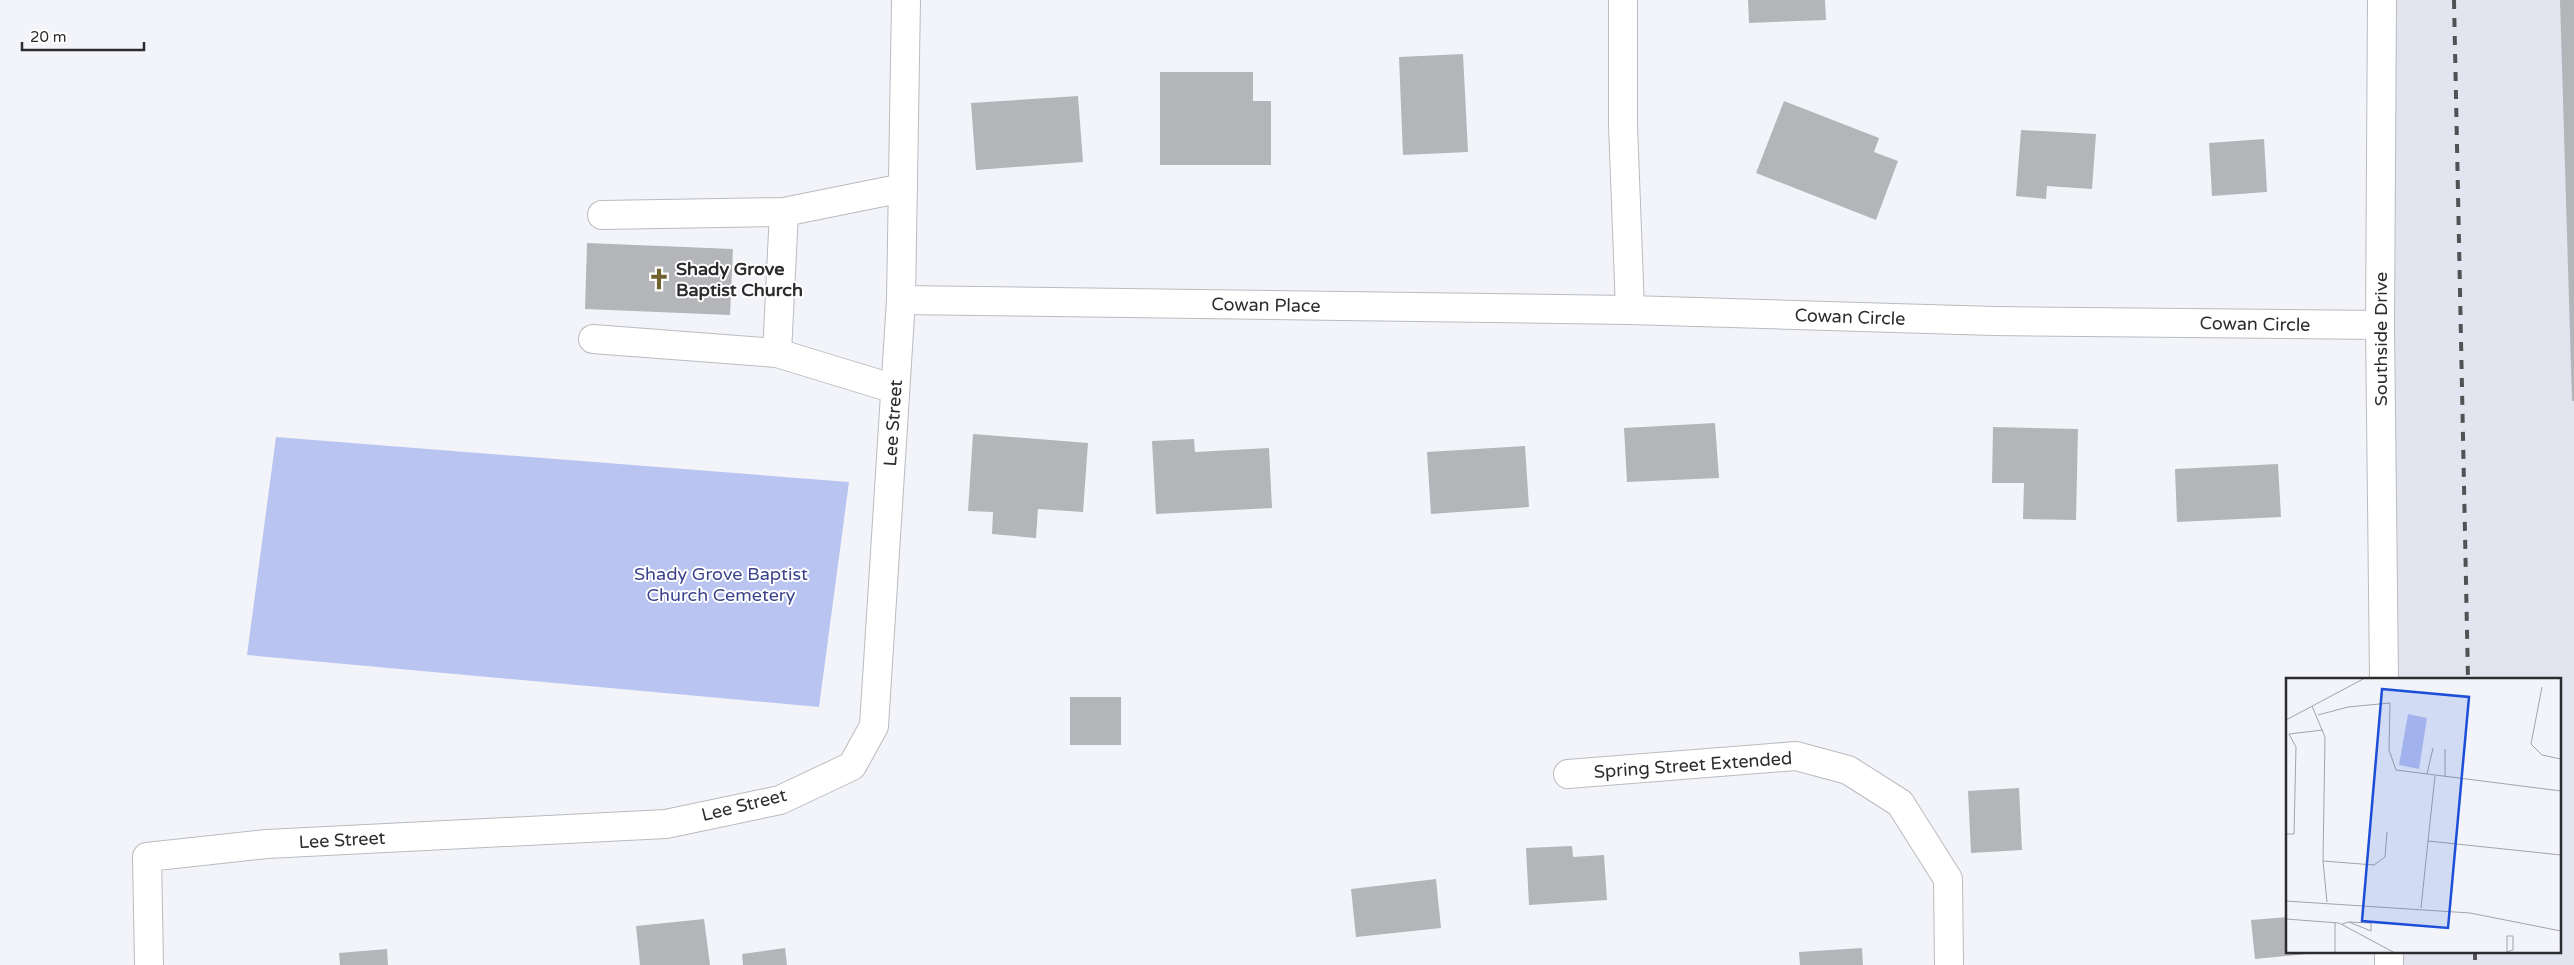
<svg xmlns="http://www.w3.org/2000/svg" width="2574" height="965" font-family="'Varela Round',sans-serif">
	<rect width="100%" height="100%" fill="#f3f4f9"/>
	<polygon fill="#e2e5f0" points="2391,0 2574,0 2574,965 2396,965 2396,951 2560,951 2560,679 2383,679"/>
	<polygon fill="#bac4f1" points="276,437 849,482 819,707 247,655"/>
	<g fill="#b4b5b9">
		<polygon points="1748,0 1825,0 1826,20 1749,23"/>
		<polygon points="2560,0 2574,0 2574,401 2572,401"/>
		<polygon points="1463,54 1468,152 1403,155 1399,57"/>
		<polygon points="1160,72 1253,72 1253,101 1271,101 1271,165 1160,165"/>
		<polygon points="1078,96 1083,162 976,170 971,103"/>
		<polygon points="1784,101 1879,138 1874,152 1898,161 1876,220 1756,173"/>
		<polygon points="2021,130 2096,134 2092,189 2047,186 2046,199 2016,196"/>
		<polygon points="2264,139 2267,192 2212,196 2209,143"/>
		<polygon points="587,243 733,249 730,315 585,309"/>
		<polygon points="1715,423 1719,478 1627,482 1624,428"/>
		<polygon points="1993,427 2078,429 2076,520 2023,519 2024,483 1992,483"/>
		<polygon points="973,434 1088,443 1083,512 1038,509 1036,538 992,534 993,512 968,511"/>
		<polygon points="1194,439 1195,452 1269,448 1272,508 1156,514 1152,441"/>
		<polygon points="1525,446 1529,507 1431,514 1427,452"/>
		<polygon points="2278,464 2281,517 2177,522 2175,469"/>
		<rect x="1070" y="697" width="51" height="48"/>
		<polygon points="2019,788 2022,850 1971,853 1968,791"/>
		<polygon points="1572,846 1573,857 1604,855 1607,900 1529,905 1526,848"/>
		<polygon points="1436,879 1441,928 1356,937 1351,889"/>
		<polygon points="2288,917 2288,951 2317,951 2318,953 2255,959 2251,920"/>
		<polygon points="704,919 710,965 640,965 636,926"/>
		<polygon points="785,948 787,965 743,965 742,954"/>
		<polygon points="1862,948 1863,965 1800,965 1799,952"/>
		<polygon points="387,949 388,965 340,965 339,953"/>
	</g>
	<g fill="none" stroke-linecap="round" stroke-linejoin="round">
		<g stroke="#babbbf" stroke-width="30">
			<g id="minor">
				<polyline points="1623,0 1623,125 1630,310 1994,321 2380,325"/>
				<polyline points="2382,0 2380,325 2384,679"/>
				<polyline points="602,215 784,212 903,188"/>
				<polyline points="901,300 1630,310"/>
				<polyline points="593,339 777,353 895,389"/>
				<polyline points="777,353 784,212"/>
				<polyline points="1568,774 1796,756 1848,770 1900,803 1948,879 1949,965"/>
				<polyline points="2389,951 2389,965"/>
				<polyline points="149,965 147,857 267,844 666,824 780,800 852,766 874,726 901,300 906,0"/>
			</g>
		</g>
		<use href="#minor" stroke="#fff" stroke-width="28"/>
		<g stroke="#525254" stroke-width="4" stroke-dasharray="9 9" stroke-linecap="butt">
			<polyline points="2454,0 2468,679"/>
			<polyline points="2475,951 2475,965"/>
		</g>
	</g>
	<defs>
		<g id="church-bare" transform="scale(1.725)"><path d="M-1.2-6h2.4v3.5h3.3v2.4h-3.3V6h-2.4V-.1h-3.3v-2.4h3.3Z" fill="#6f622f" stroke="#fff" stroke-width="2.5" paint-order="stroke"/></g>
	</defs>
	<g fill-rule="evenodd">
		<use href="#church-bare" x="659" y="279"/>
	</g>
	<g text-anchor="middle" stroke-width="4" stroke-linejoin="round" paint-order="stroke">
		<g font-size="18" font-weight="bold" fill="#2c2c2e" stroke="#fff" text-anchor="start">
			<text x="676" y="275">Shady Grove<tspan x="676" dy="21">Baptist Church</tspan></text>
		</g>
		<g font-size="18" fill="#2c2c2e" stroke="#fff">
			<text transform="translate(1266 305) rotate(1)" y="6">Cowan Place</text>
			<text transform="translate(1850 317) rotate(2)" y="6">Cowan Circle</text>
			<text transform="translate(2255 324) rotate(1)" y="6">Cowan Circle</text>
			<text transform="translate(2381 339) rotate(-90)" y="6">Southside Drive</text>
			<text transform="translate(893 423) rotate(-86)" y="6">Lee Street</text>
			<text transform="translate(1693 765) rotate(-4)" y="6">Spring Street Extended</text>
			<text transform="translate(744 805) rotate(-14)" y="6">Lee Street</text>
			<text transform="translate(342 840) rotate(-3)" y="6">Lee Street</text>
		</g>
		<g font-size="18" fill="#3b438c" stroke="#fff">
			<text x="721" y="580">Shady Grove Baptist<tspan x="721" dy="21">Church Cemetery</tspan></text>
		</g>
	</g>
	<g transform="translate(2286 678)">
		<rect width="275" height="275" fill="#f3f4f9"/>
		<path d="M122,36L141,40L133,91L113,87Z" fill="#bac4f1"/>
		<path fill="none" stroke="#a3a4a8" stroke-width="1" d="M256,9L245,66L256,77L275,81M26,28L39,59L37,183L41,224M32,37L62,29L104,25L103,72L110,92L275,113M0,42L79,0M159,71V99M141,96L147,70M0,156H8L10,69L3,56L37,52M142,163L149,98M37,183L88,187L99,179L101,154M0,223L184,235L275,253M135,230L142,163L275,177M0,241L53,245L109,275M56,246L63,244L85,253V245L63,244M221,274L227,272V258H221V275M49,275V244"/>
		<path fill="#1d4ed8" fill-opacity="0.15" stroke="#1d4ed8" stroke-width="2.5" d="M96,11L183,19L162,250L76,243Z"/>
		<rect width="275" height="275" fill="none" stroke="#2c2c2e" stroke-width="2.5"/>
	</g>
	<path d="M22 42v8h122v-8" fill="none" stroke="#2c2c2e" stroke-width="2.5"/>
	<text x="30" y="42" font-size="15" fill="#2c2c2e" stroke="#ffffff" stroke-width="4" paint-order="stroke">20 m</text>
</svg>
